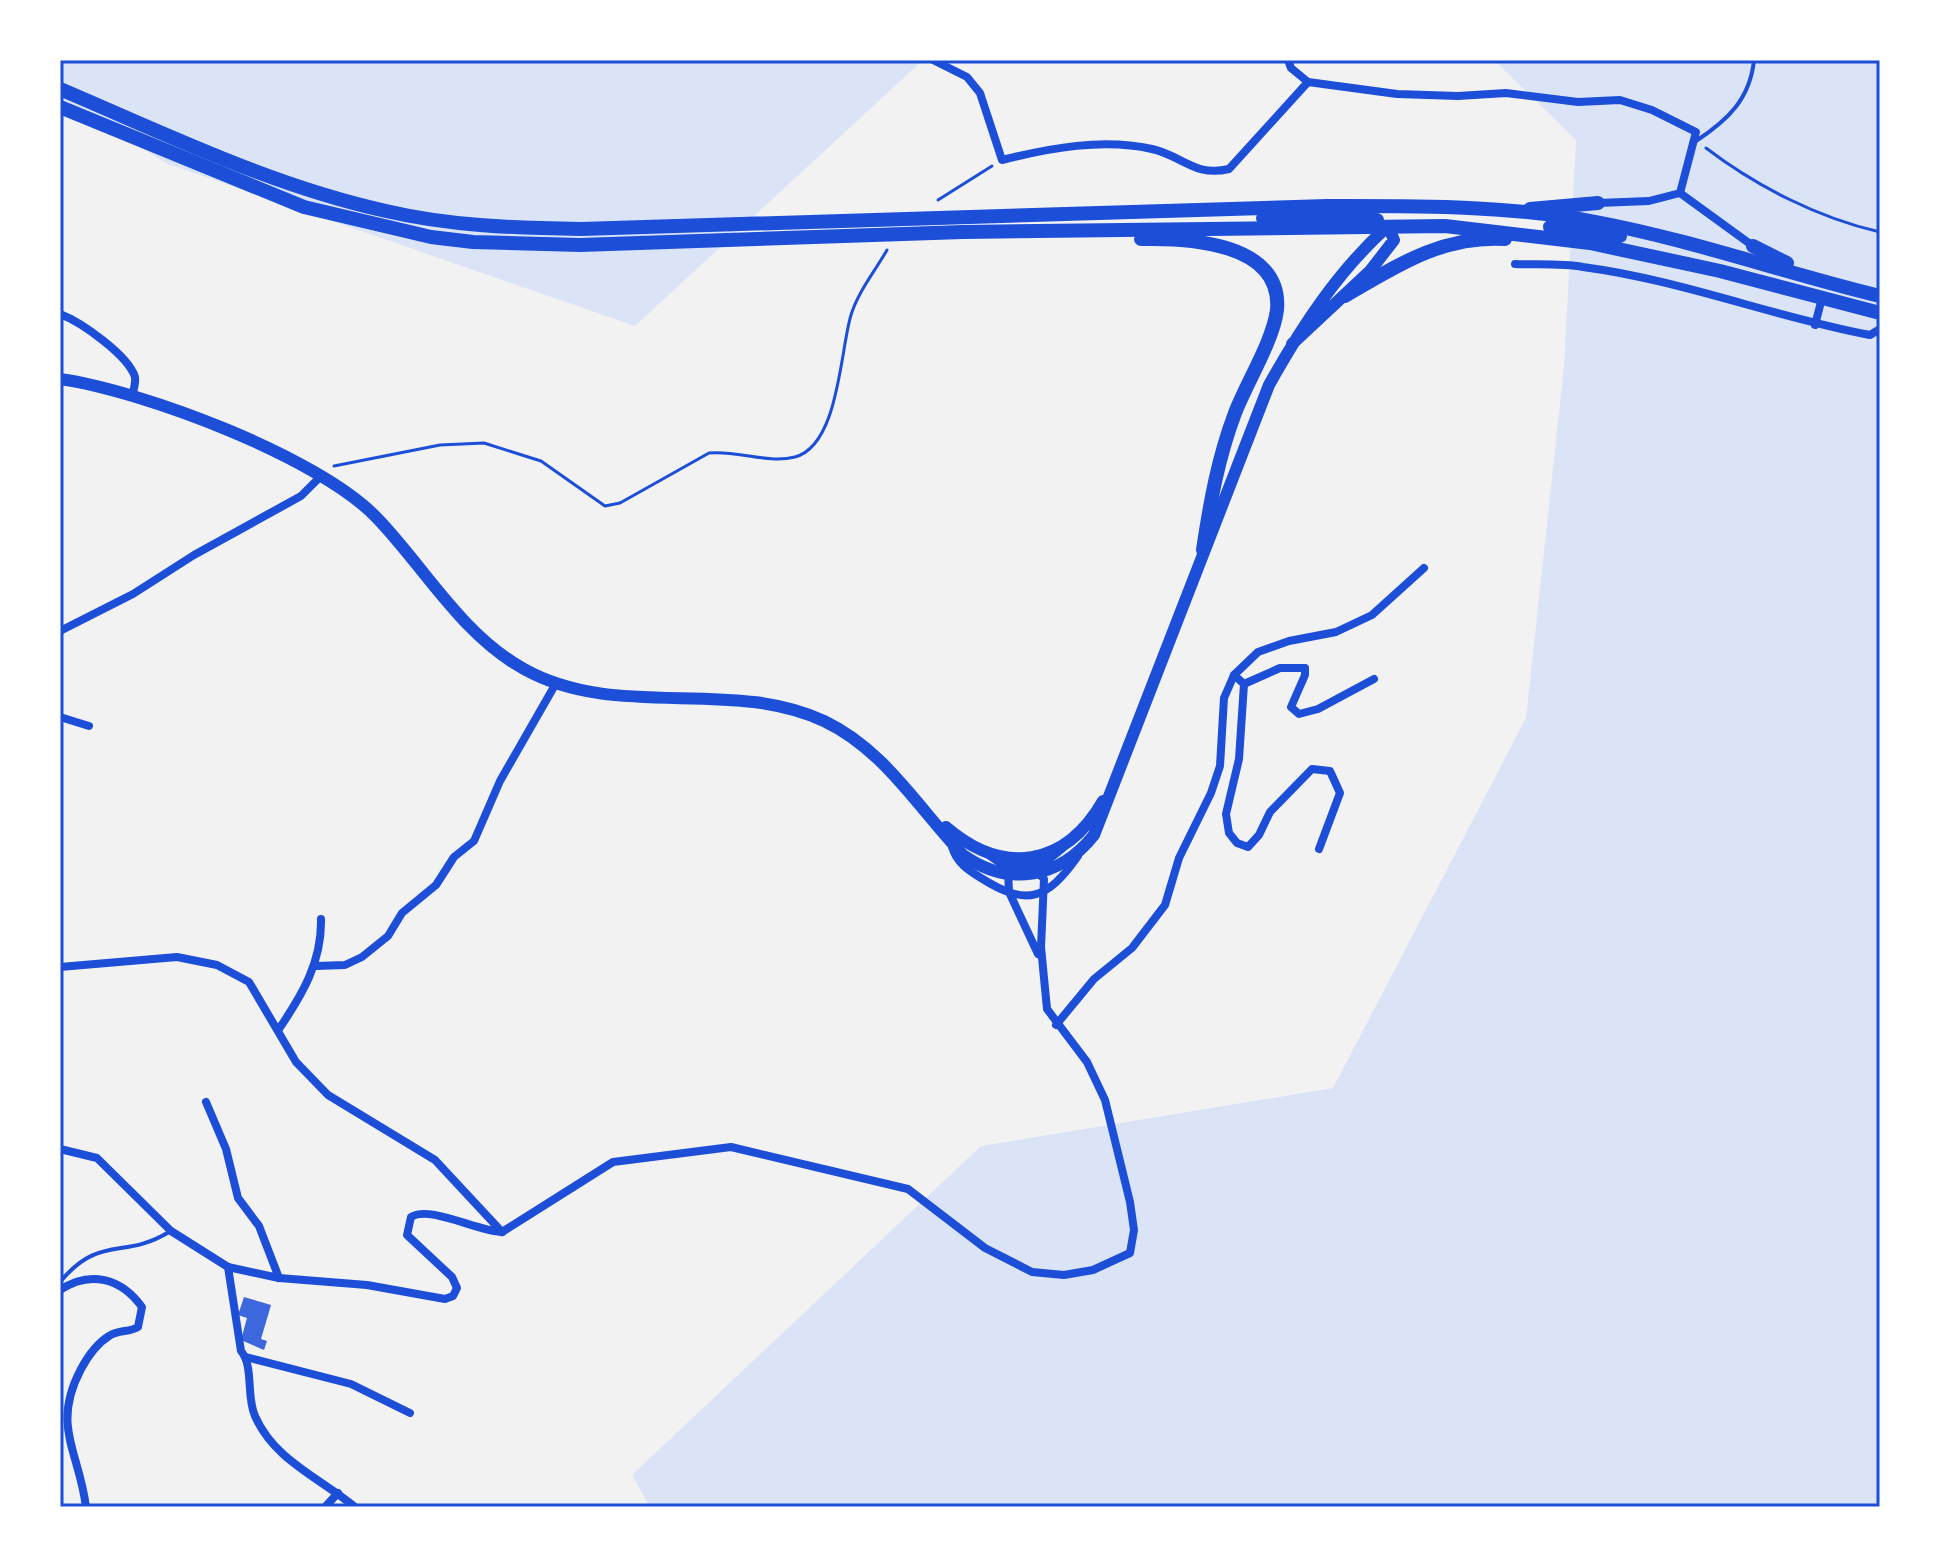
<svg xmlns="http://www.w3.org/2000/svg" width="1940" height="1567" font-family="'DejaVu Sans',sans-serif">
	<rect width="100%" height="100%" fill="#f2f2f2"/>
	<g fill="#dbe4f7">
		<polygon points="60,60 923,60 635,326 168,164 60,99"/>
		<polygon points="1494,60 1880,60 1880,1507 650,1507 632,1475 981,1146 1333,1088 1526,718 1564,366 1576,140"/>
	</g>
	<polygon fill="#3d67dc" points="244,1297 271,1305 261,1339 267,1341 264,1350 241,1340 247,1318 238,1315"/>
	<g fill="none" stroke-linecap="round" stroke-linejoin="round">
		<g stroke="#1d4ed8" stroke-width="3">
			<path d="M1706,148C1756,186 1818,218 1880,232"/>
			<polyline points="938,200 992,166"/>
			<path d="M334,466L440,445L484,443L541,461L605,506L620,503L709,453C737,450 767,464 795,457C839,445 840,351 851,315C858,292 875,271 887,250"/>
		</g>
		<g stroke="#1d4ed8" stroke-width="4">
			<path d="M1696,141C1728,120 1750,99 1754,60"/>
			<path d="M60,1282C100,1234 123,1260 169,1232"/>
		</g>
		<g stroke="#1d4ed8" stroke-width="8">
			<path d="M933,60L967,77L980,93L1002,160C1050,148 1103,138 1152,149C1183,156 1194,177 1229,169L1308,82L1397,94L1458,96L1506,93L1578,102L1620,100L1652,110L1696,132L1680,193"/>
			<polyline points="1288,60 1291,68 1308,82"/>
			<polyline points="1680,193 1753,246"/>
			<polyline points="1598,203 1649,201 1680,193"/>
			<path d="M1515,264C1537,265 1561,263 1583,267C1681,280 1774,317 1870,335L1880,329"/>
			<path d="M60,314C81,322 128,355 135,377C136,384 133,391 132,397"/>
			<polyline points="1815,325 1822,298"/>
			<polyline points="60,631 133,594 194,555 301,496 322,475"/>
			<polyline points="1234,675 1244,684 1239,759 1226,814 1229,833 1237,843 1248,847 1259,835 1270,812 1312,769 1330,771 1340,793 1319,849"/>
			<polyline points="1244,684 1280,668 1305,668 1305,675 1291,707 1299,714 1318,709 1374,679"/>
			<polyline points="60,717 89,726"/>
			<path d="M952,847C957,863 968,870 981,878C1027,907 1047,900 1078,856"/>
			<polyline points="1029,865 1047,861 1062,849"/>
			<polyline points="1008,871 1009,892 1038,954"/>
			<polyline points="316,966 345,965 362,957 388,936 402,913 436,885 454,857 474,841 500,781 555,685"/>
			<polyline points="60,967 177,957 217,965 249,982 296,1062 328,1095 435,1160 502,1232"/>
			<polyline points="1056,1025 1094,979 1132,948 1165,905 1179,858 1211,793 1220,766 1224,698 1234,675 1258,652 1289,641 1336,632 1372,615 1424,568"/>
			<path d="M279,1029C302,995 322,962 321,919"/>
			<polyline points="206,1102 226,1149 238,1198 259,1226 279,1278"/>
			<polyline points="60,1149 97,1158 171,1231 228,1267"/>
			<polyline points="502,1232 613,1162 731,1147 908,1189 985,1248 1032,1272 1064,1275 1093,1270 1130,1253 1134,1230 1130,1202 1105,1100 1087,1062 1047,1009 1041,947 1044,879 1033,868 1003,865 987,854"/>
			<path d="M60,1290C90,1270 121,1278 142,1307L138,1327C129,1333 119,1329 109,1336C96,1344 88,1356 81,1369C51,1426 79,1451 86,1507"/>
			<polyline points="246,1357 351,1384 410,1413"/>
			<polyline points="325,1507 338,1493"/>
			<path d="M355,1507C320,1478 274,1460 255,1416C246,1397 254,1366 241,1351L228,1267L279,1278L367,1285L445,1299L453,1296L457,1288L452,1277L407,1235L411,1217C429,1205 477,1231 502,1232"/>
		</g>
		<g stroke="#1d4ed8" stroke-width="12">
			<path d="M60,379C144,391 319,457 377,518C425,568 462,635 524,669C617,721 730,677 824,721C885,750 918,808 963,855C1008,887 1059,879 1094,835L1269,385C1302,326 1338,271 1388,226L1394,240L1370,271L1292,344"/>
			<path d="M946,827C1003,876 1065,867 1103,801"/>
		</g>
		<g stroke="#1d4ed8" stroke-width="14">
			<path d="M60,89C166,134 272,186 386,211C450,226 515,228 581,229L1327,206C1416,206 1508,205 1596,222C1692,240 1785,273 1880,296"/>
			<polyline points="60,107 304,207 431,237 473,242 580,245 963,232 1445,226 1590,243 1720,271 1880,313"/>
			<polyline points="1530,209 1598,203"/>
			<polyline points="1263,218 1358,216 1377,220"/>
			<polyline points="1550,227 1620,236"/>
			<path d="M1141,239C1187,238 1283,242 1277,310C1273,341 1247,382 1235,413C1218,458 1210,503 1203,550"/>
			<polyline points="1753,246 1787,263"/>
			<path d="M1345,296C1396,266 1443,235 1505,239"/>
		</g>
	</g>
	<rect width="1940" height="1567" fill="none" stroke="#ffffff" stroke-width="124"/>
	<rect x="62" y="62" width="1816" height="1443" fill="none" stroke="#1d4ed8" stroke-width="3"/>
</svg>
